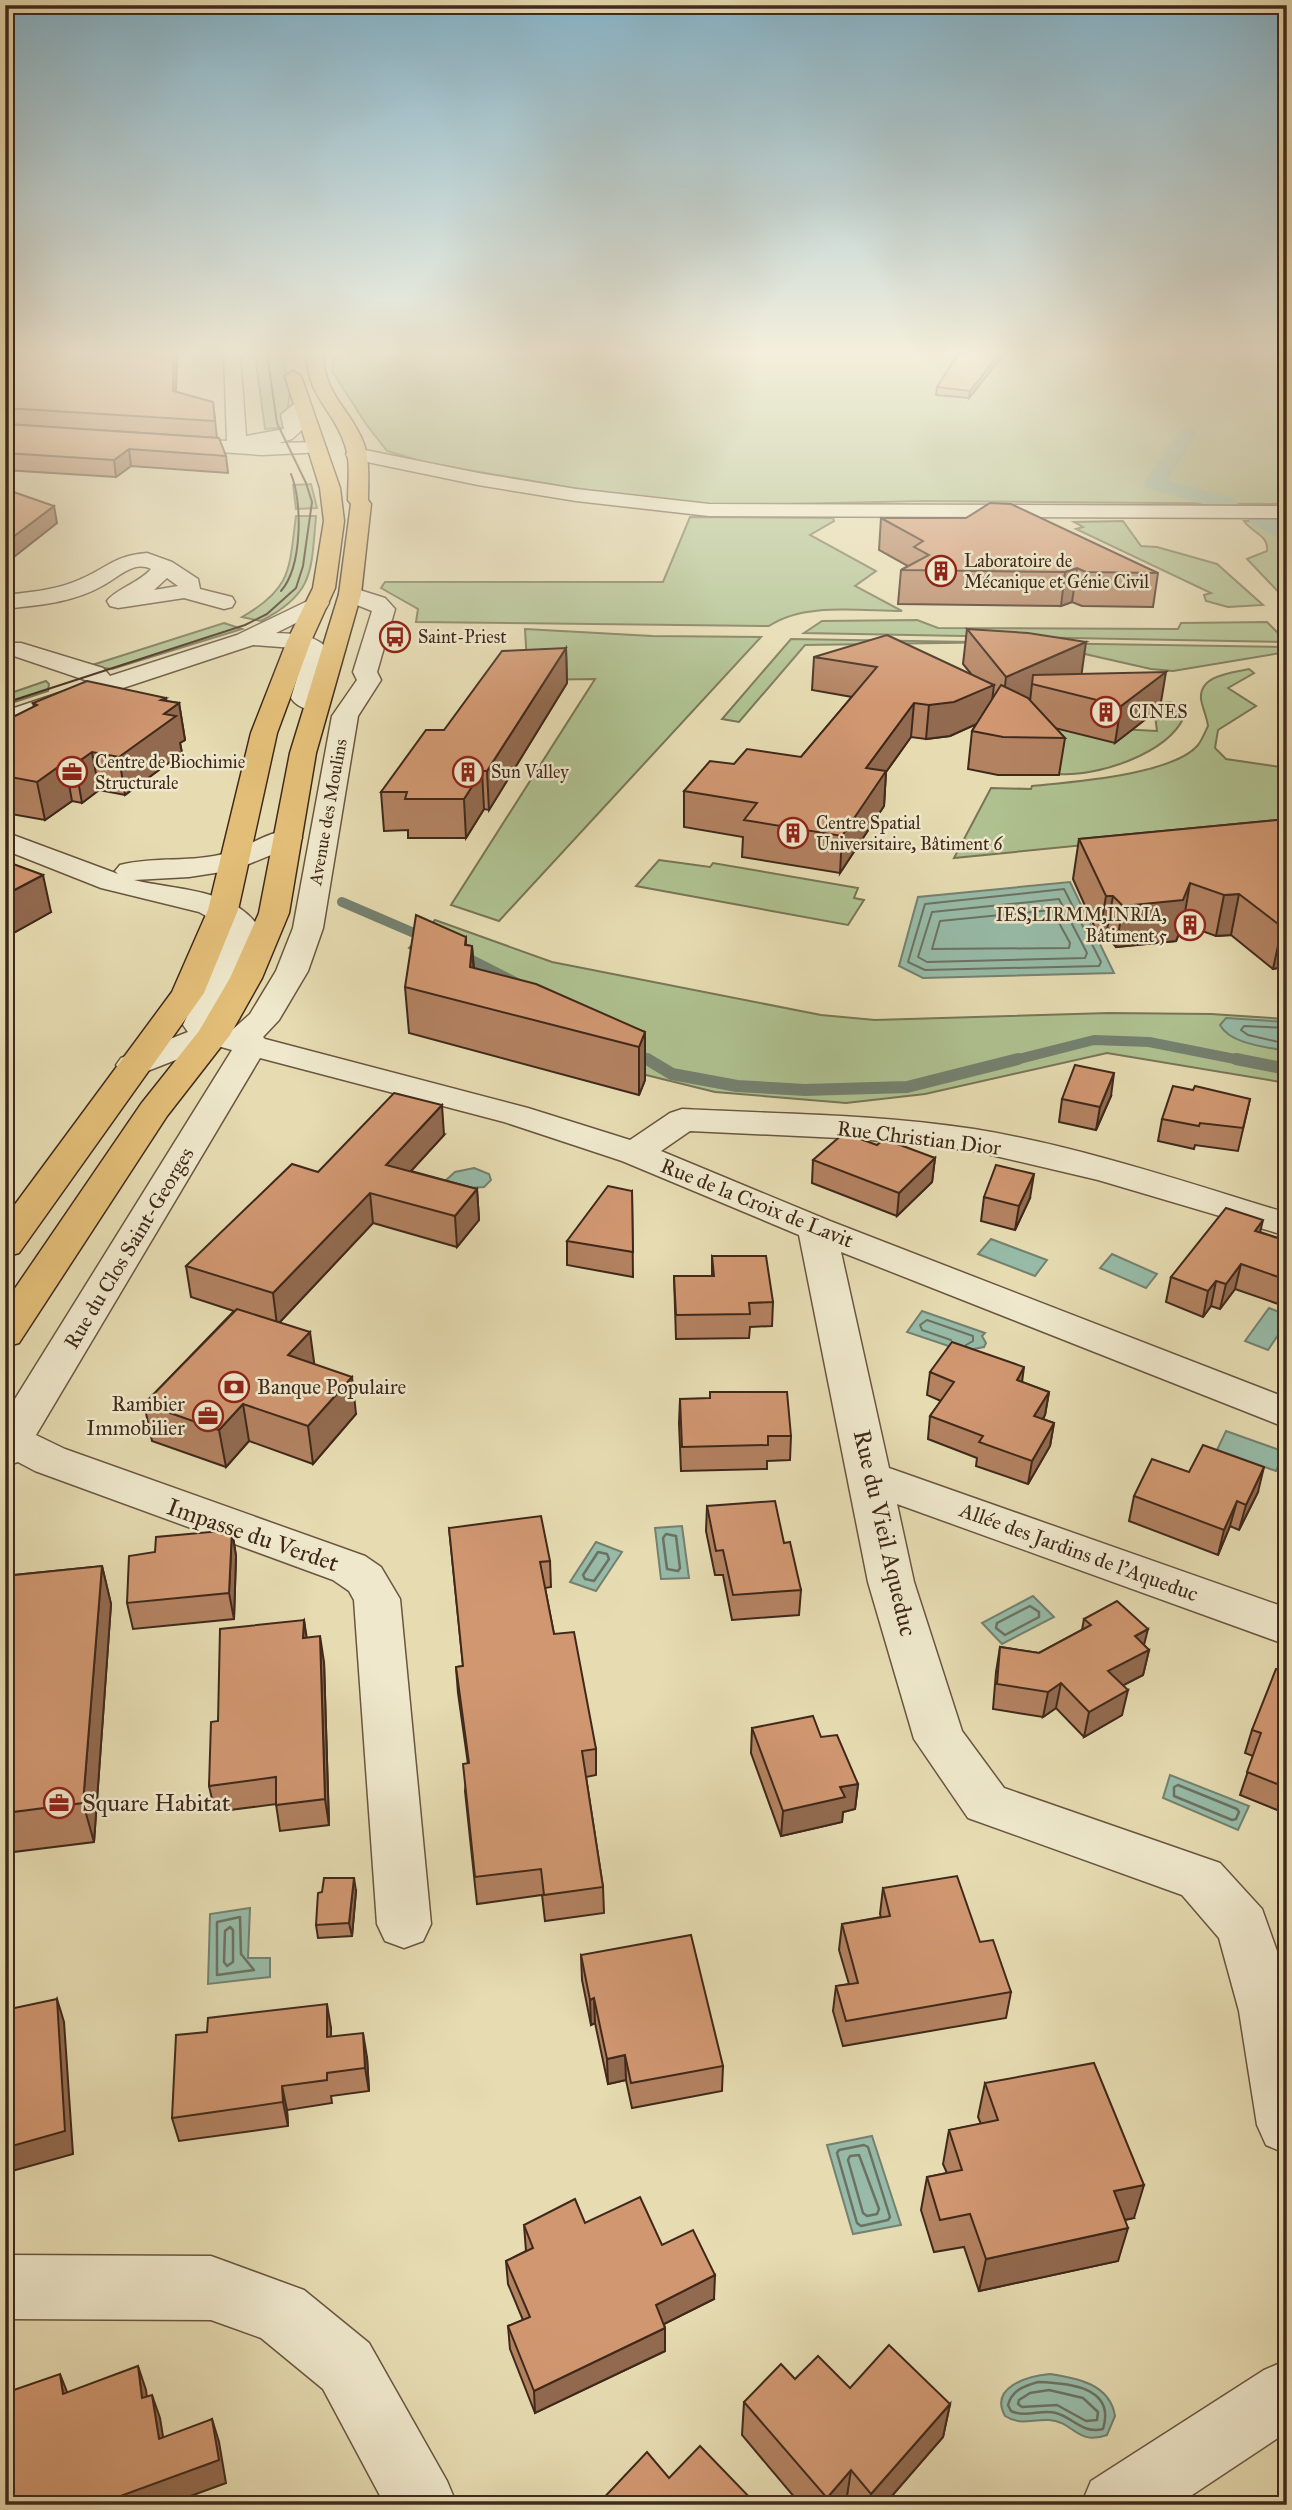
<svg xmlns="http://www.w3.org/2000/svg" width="1292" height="2510" font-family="'IM FELL Great Primer',serif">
	<rect width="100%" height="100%" fill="#e6dbb1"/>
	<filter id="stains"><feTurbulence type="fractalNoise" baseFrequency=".00286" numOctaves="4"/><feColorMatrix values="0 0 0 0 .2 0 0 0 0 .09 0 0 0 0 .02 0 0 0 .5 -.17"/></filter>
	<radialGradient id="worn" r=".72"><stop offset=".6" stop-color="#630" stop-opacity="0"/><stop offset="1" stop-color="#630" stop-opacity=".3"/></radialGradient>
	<g fill="#afc190" stroke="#787556" stroke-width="2">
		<polygon points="255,354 282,354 290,391 287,414 290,427 265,429"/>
		<polygon points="335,354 1287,354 1287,504 925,501 734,505 681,503 573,488 427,463 387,451 366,424 332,371"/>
		<polygon points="311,484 317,508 296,509 293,485"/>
		<path d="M296,516H316C311,572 314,594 261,621L242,617C293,588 289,568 296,516Z"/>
		<path d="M690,517L833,518L834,521L810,535L876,571L855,586L902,611C861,611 804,602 769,626L416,622L418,609L381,588L385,582H663Z"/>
		<path d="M1287,520V601L1247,559L1267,551C1269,535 1252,533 1244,521Z"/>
		<polygon points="1123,521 1141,546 1157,547 1217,564 1263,605 1228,607 1206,601 1204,595 1211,593 1076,529 1083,527 1074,522"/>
		<polygon points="917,620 938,628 1178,629 1181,623 1267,622 1287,642 804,633 822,621"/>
		<polygon points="224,623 242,629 112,669 89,666"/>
		<polygon points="525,629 652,636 761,637 499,921 451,905 595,679 528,680"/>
		<polygon points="791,639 1287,647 1287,652 1173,671 1151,669 1045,645 1011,642 805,645 739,722 722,719"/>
		<path d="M1249,669L1254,673L1228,688L1256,706L1218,730L1215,748L1226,759L1287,768V825L954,858L991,788L1031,789L1032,786C1070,782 1173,775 1198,745C1202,740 1205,732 1208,726C1207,717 1202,707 1201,699C1199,675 1232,673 1249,669Z"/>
		<polygon points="46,681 49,684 48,691 5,705 5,695"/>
		<path d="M1171,702L1184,717C1167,754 1097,777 1058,774L1041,725L1157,731L1155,715L1159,714L1156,709L1133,705Z"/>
		<polygon points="659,860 710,867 713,863 858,888 854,898 864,900 848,925 636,886"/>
		<polygon points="435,920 552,962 821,1015 875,1020 1109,1013 1211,1014 1287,1019 1287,1083 1107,1053 925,1094 846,1103 715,1092 642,1074 505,995 409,948"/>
	</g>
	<g fill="#97bba8" stroke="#748170" stroke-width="2">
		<polygon points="1070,882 1114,973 923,978 899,966 918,897"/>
		<path d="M1226,1018L1287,1022V1051C1266,1047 1230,1044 1220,1025Z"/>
		<polygon points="474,1168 489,1174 491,1180 484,1187 435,1190 455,1172"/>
		<polygon points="991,1239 1047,1260 1035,1276 978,1254"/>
		<polygon points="1112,1254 1157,1274 1146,1288 1100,1268"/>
		<polygon points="1269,1308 1287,1315 1287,1322 1268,1350 1245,1341"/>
		<polygon points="922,1311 985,1333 982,1336 986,1343 984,1347 974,1349 969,1353 907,1332"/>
		<polygon points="1226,1431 1285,1452 1276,1471 1217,1450"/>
		<polygon points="682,1526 689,1578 661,1579 655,1528"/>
		<polygon points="596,1542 622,1552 596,1591 570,1582"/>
		<polygon points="1033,1596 1054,1617 1002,1644 982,1623"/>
		<polygon points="1170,1775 1249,1806 1238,1830 1163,1798"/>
		<polygon points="250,1908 248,1958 270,1958 270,1977 208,1984 210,1914"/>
		<polygon points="872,2136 901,2225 853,2234 827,2145"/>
		<path d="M1050,2374C1077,2378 1110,2384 1115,2416L1107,2435C1077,2446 1073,2421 1049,2420C1032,2419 1020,2426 1005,2416C989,2387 1028,2376 1050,2374Z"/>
	</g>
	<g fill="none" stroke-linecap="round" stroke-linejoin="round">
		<g stroke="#6c7262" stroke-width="2">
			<polygon points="1064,889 1101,962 1099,966 925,970 908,962 925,904"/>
			<polygon points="1059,899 1087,953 1085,958 927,962 918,957 932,912"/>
			<polygon points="1052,910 1070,943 1069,948 932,949 940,921"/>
			<polyline points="1287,1028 1244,1026 1241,1030 1248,1035 1287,1044"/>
			<polyline points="951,1340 922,1330 920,1325 927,1320 973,1336 973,1341 966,1345"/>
		</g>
		<g stroke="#6c7262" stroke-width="2.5">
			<polygon points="666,1534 676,1536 680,1568 678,1571 667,1569 663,1538"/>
			<polygon points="598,1552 607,1554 609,1559 594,1581 585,1579 583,1575"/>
			<polygon points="1030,1606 1039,1612 1039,1617 1005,1635 996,1628 997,1623"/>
			<polygon points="1178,1785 1237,1809 1239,1812 1236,1819 1232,1820 1174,1796 1174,1787"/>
			<polygon points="240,1917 241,1954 254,1970 217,1975 217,1922"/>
			<polygon points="230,1927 233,1930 233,1962 227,1966 224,1962 225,1931"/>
			<polygon points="864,2145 868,2147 890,2217 888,2220 861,2226 857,2223 837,2153 839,2150"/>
			<polygon points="859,2155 879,2209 877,2214 867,2216 863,2213 848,2160 850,2156"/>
			<path d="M1038,2382C1069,2383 1116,2387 1103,2429C1082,2434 1074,2418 1056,2413C1041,2409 1026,2418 1011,2411L1008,2405C1012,2390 1024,2386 1038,2382Z"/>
			<polygon points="1049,2390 1083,2398 1098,2412 1097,2420 1086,2421 1057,2405 1022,2407 1018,2404 1019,2400 1030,2393"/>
		</g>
		<g stroke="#748170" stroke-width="10">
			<polyline points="342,902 428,939"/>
			<polyline points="458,953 519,984"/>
			<polyline points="632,1050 650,1061"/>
			<polyline points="1011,1061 1094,1040 1149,1042 1245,1061"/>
		</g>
		<g stroke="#748170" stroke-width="12">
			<polyline points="647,1059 672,1074 737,1086 805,1090 907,1087 1018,1059"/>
			<polyline points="1236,1059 1287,1069"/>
		</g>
		<g fill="#97bba8" fill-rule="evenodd">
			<polygon points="1187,428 1194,430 1197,434 1168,480 1235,499 1238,504 1235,509 1227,511 1147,488 1144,483 1180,430"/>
			<polygon points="1259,512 1287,525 1287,542 1251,524 1248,519 1251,514"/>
		</g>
		<g stroke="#6a5640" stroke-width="3">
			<g id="street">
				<polygon points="224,354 240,354 246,436 284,429 281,415 296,402 302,401 311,406 299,416 303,429 292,439 279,443 317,442 326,448 324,452 262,455 164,448 162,444 164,440 171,438 227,441"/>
				<polygon points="355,448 478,473 576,489 709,504 1287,506 1287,518 709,516 576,501 478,485 348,458 346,454"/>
				<path d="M147,553L172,562L198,579L200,589L232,597L235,602L232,607L224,609L184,598L118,608L110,606L107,601C116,589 139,583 151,569C133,560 118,578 102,586C72,603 38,605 5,609V595C32,592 57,590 81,579C109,567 113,556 147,553ZM167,578L178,586L154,590Z"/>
				<path d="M350,587L385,598L395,609L377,672L381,680L358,716L323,928L308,971L279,1020L263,1037L265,1039L528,1108L630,1140L670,1113L682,1109C779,1114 878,1114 974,1129C1079,1146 1185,1182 1287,1213V1236L1098,1180L974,1151L861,1139L690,1131L661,1151L830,1221L1287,1398V1428L841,1252L889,1468L1287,1608V1645L897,1504L914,1582L962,1731L1004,1788L1220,1863L1262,1909L1287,1979V2154L1266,2145L1257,2125L1239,2011L1219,1938L1182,1895L968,1818L914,1739L868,1582L799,1235L622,1161L504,1122L260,1058L36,1435L65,1449L365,1556L381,1567L400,1599L431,1924L423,1941L404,1948L385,1941L377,1924L354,1600L349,1591L333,1580L35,1471L18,1462L5,1466V1415L232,1050L214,1045L145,1072L133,1075L121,1072L116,1065L121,1058L188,1032L183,1025L227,928L199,912L101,888L5,850V832L118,874L115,871L120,865C155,856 192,863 227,853C250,847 273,826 298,832L302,838L298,844L234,870L189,877L134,880C173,890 232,888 258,926L217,1022L232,1030L250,1014L276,971L293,928L332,716L357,680L353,672L372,611L342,599L339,594L342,589Z"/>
				<path d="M318,596L326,598L329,603L326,608L276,633C295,634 317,634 329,651L316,695L328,704L325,709C313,712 298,709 291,698L304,654L294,648L253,645L5,727V711L86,684L88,681L5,653V643H21L103,668L110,676L237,635Z"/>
				<polygon points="5,2255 211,2256 304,2290 369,2343 447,2481 457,2505 385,2505 323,2389 261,2338 211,2320 5,2319"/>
				<polygon points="1287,2360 1287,2432 1177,2505 1081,2505 1091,2481 1264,2370"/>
			</g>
		</g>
		<g stroke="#40291b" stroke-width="3">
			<g id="primary">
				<path d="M307,354H323C324,396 351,409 364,444C370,462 368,481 368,500L371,504L361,594L316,753L289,913L262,978L230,1035L167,1116L19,1343L5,1347V1303L141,1104L199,1031L230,978L259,913L290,753L339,594L351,504L348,500C348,482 351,462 345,445C334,410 306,395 307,354Z"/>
				<polygon points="293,371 301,376 340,488 344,521 335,588 311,641 277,733 238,910 204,993 19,1253 5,1257 5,1218 172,992 208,910 251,733 287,641 313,588 324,521 320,488 285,376"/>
			</g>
		</g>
		<use href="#street" fill="#efe8cc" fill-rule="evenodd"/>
		<use href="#primary" fill="#e3be78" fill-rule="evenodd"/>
		<g stroke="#40291b" stroke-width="2">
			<path d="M281,591C302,567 303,503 291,474"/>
			<polyline points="5,703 245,625 267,614 296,588 303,566 312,502 306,483 277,423 267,354"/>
		</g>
	</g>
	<g fill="#b38261" stroke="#40291b" stroke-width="2">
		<polygon points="5,354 177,354 176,392 213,402 217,438 5,424"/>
		<polygon points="1004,354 969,398 936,395 937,387"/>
		<polygon points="5,424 226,456 228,473 131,466 116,477 5,470"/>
		<polygon points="881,518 1158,573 1153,607 1082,606 1072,602 1061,606 898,604 901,570 908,566 879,550"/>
		<polygon points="967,629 1082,674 1160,708 1115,743 1055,728 1065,738 1059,775 998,775 968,769 972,731 976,724 950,736 926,739 911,737 886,772 884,806 840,873 742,857 743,837 684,827 684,791 734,764 801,757 852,697 812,690 814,657 972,675 963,664"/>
		<polygon points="566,648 567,683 489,810 484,809 466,838 408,838 408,830 384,831 381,792 444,730"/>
		<polygon points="166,701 179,703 185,740 180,743 182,753 125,795 99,790 82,803 72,801 45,820 5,813 5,721 34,707 33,703"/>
		<polygon points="1287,819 1287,972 1283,967 1273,969 1231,935 1216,936 1183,924 1176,941 1116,947 1106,936 1099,937 1073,879 1079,839"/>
		<polygon points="5,861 51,912 8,936 5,934"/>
		<polygon points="466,937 466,945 472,946 474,968 645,1032 645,1080 639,1095 409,1033 405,987"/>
		<polygon points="1193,1090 1250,1099 1238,1151 1195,1145 1194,1149 1158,1141 1162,1119"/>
		<polygon points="1111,1096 1096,1130 1059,1122 1062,1099"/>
		<polygon points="444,1135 411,1171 477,1189 479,1220 457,1247 373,1223 279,1323 356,1414 313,1464 249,1441 226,1467 152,1441 144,1404 234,1311 191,1297 186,1266 318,1172"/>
		<polygon points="877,1145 935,1158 932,1182 897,1216 812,1183 813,1160"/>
		<polygon points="632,1191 633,1277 567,1265 567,1241"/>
		<polygon points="984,1197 1030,1198 1015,1230 981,1221"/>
		<polygon points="1260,1232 1287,1241 1287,1307 1235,1289 1220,1309 1211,1306 1203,1317 1166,1302 1171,1277"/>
		<polygon points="712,1256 773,1302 772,1326 750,1327 749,1338 676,1339 674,1276 712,1276"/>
		<polygon points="930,1372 1022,1382 1049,1392 1045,1415 1043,1419 1054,1423 1050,1446 1028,1484 976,1466 977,1458 928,1439 930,1416 941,1401 927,1395"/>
		<polygon points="680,1399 791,1436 790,1460 767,1461 767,1469 681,1471 679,1423"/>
		<polygon points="1189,1472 1258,1492 1239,1530 1230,1526 1218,1555 1129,1521 1134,1496"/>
		<polygon points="707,1506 784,1543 801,1590 799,1615 732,1620 723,1575 715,1575 706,1531"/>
		<polygon points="449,1528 550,1561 551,1587 545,1588 554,1634 596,1749 596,1775 586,1777 603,1887 604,1913 545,1921 542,1895 477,1904 465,1791 468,1764 458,1693 456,1667 463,1666"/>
		<polygon points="232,1530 236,1556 234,1619 133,1629 127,1603 155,1552"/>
		<polygon points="102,1566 111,1604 94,1842 5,1853 5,1576"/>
		<polygon points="1084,1619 1144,1645 1149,1650 1143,1675 1123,1685 1122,1715 1084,1737 1056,1708 1043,1717 993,1709 996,1672 1000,1647 1039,1653 1082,1630"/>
		<polygon points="304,1620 306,1638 324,1662 329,1825 280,1831 276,1804 215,1812 209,1786 218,1721"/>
		<polygon points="1287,1672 1287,1814 1240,1795 1253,1756 1245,1753 1252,1730"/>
		<polygon points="752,1728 821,1737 858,1784 855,1809 843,1812 842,1822 781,1836 751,1753"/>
		<polygon points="883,1888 980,1942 1011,1992 1006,2018 843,2046 833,2011 836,1986 849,1984 839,1950 842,1924 881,1917 880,1914"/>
		<polygon points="356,1891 352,1936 318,1938 316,1925"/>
		<polygon points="581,1955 723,2066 722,2091 632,2108 626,2080 608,2084 595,2023 591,2025 582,1980"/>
		<polygon points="331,2028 331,2037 367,2057 369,2091 331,2096 332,2103 287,2110 288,2126 179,2141 172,2118"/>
		<polygon points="985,2083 1134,2218 1125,2220 1118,2261 979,2291 964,2247 934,2252 921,2210 927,2177 947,2173 943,2164 949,2130 981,2124 978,2117"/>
		<polygon points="585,2223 662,2245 714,2299 664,2324 665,2328 665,2351 535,2413 510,2349 508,2326 523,2320 508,2284 506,2261 526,2251 524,2225"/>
		<polygon points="795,2379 950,2404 943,2437 884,2505 847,2505 846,2503 844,2505 801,2505 742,2435 744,2402"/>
	</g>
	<g fill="#926a4f" stroke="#40291b" stroke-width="2">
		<polygon points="174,354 177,354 175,407 173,391"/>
		<polygon points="999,354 1004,354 969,398 970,391"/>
		<polygon points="129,449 131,466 116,477 114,460"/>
		<polygon points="54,506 57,523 5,564 5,543"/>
		<polygon points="1077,568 1072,602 1061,606 1065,572"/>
		<polygon points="1086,642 1081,678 1032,684 1030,701 1002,713 1006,677"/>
		<polygon points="566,648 567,683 489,810 487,771"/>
		<polygon points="1166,672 1160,708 1115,743 1121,706"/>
		<polygon points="994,685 990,718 950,736 926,739 929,705"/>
		<polygon points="166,698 168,711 179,703 185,740 180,743 182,753 125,795 119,757 161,700"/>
		<polygon points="914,703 911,737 886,772 884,806 840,873 842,836 866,768"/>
		<polygon points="92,752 99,790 82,803 75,764"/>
		<polygon points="65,762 72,801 45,820 37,782"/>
		<polygon points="482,771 484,809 466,838 464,799"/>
		<polygon points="43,875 51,912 8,936 5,921 5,895"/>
		<polygon points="1190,883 1183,924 1176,941 1116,947 1123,906"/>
		<polygon points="1239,894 1231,935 1216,936 1224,895"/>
		<polygon points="1106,896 1113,896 1106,936 1099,937"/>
		<polygon points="1282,927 1287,927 1287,949 1283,967 1273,969"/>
		<polygon points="472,946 475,992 470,967"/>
		<polygon points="645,1032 645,1080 639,1095 639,1047"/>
		<polygon points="1114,1073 1111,1096 1096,1130 1100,1107"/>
		<polygon points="442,1105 444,1135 389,1195 386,1165"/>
		<polygon points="935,1158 932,1182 897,1216 899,1193"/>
		<polygon points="1034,1174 1030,1198 1015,1230 1019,1206"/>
		<polygon points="477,1189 479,1220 457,1247 455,1216"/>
		<polygon points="370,1193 373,1223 277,1325 273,1293"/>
		<polygon points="1263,1220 1257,1245 1255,1231"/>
		<polygon points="1241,1264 1235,1289 1220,1309 1226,1284"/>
		<polygon points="1216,1281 1211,1306 1203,1317 1208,1291"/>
		<polygon points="310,1332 315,1369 288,1355"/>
		<polygon points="1024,1367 1021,1390 1017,1380"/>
		<polygon points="352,1377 356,1414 313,1464 308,1426"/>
		<polygon points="1049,1392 1045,1415 1030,1439 1034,1416"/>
		<polygon points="243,1404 249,1441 226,1467 219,1430"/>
		<polygon points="1054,1423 1050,1446 1028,1484 1032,1461"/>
		<polygon points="1264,1467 1258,1492 1239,1530 1246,1505"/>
		<polygon points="1237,1501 1230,1526 1218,1555 1224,1530"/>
		<polygon points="232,1530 236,1556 234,1619 229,1593"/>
		<polygon points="102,1566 111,1604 94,1842 83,1803"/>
		<polygon points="304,1620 308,1646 303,1638"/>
		<polygon points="1148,1629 1142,1653 1149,1650 1143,1675 1103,1696 1108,1671 1135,1636"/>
		<polygon points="320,1636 324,1662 329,1825 325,1799"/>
		<polygon points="1061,1683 1056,1708 1043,1717 1048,1692"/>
		<polygon points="1128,1690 1122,1715 1084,1737 1089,1712"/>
		<polygon points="858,1784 855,1809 843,1812 842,1822 781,1836 783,1811 840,1787"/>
		<polygon points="354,1878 356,1891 352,1936 349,1923"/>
		<polygon points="594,1998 595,2023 591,2025 590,2000"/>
		<polygon points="57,1999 64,2022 73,2154 5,2173 5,2148"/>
		<polygon points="327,2004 331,2028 331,2061 327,2037"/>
		<polygon points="363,2033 367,2057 369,2091 365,2068"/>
		<polygon points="625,2055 626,2080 608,2084 607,2059"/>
		<polygon points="282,2086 287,2110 288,2126 283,2102"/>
		<polygon points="1144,2185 1134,2218 1105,2224 1114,2191"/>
		<polygon points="1128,2228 1118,2261 979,2291 986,2259"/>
		<polygon points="715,2275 714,2299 656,2328 656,2305"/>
		<polygon points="665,2328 665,2351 535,2413 534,2391"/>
		<polygon points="138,2366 146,2390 150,2421 142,2398"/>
		<polygon points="60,2374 69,2397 63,2394"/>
		<polygon points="152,2395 160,2418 167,2461 159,2439"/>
		<polygon points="950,2404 943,2437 884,2505 869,2505 871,2494"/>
		<polygon points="212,2419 219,2442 226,2483 166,2505 96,2505"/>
		<polygon points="851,2470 846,2503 844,2505 826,2505 827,2498"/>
	</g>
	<g fill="#d09771" stroke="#40291b" stroke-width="2">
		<polygon points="5,354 174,354 173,391 213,402 215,421 5,408"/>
		<polygon points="958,354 999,354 970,391 937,387"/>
		<polygon points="5,424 219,438 226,456 129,449 114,460 5,453"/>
		<polygon points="5,489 54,506 5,543"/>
		<polygon points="990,503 1011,504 1158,573 1086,572 1077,568 1065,572 901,570 929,555 914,547 923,541 881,518 966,518"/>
		<polygon points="967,629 1028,633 1086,642 1006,677"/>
		<polygon points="887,635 994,685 954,702 929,705 914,703 866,768 886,771 842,836 744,820 757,803 684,791 710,761 734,764 747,749 801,757 877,667 814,657"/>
		<polygon points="566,648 487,771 482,771 464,799 405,799 407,792 381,792 426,730 444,730 502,651"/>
		<polygon points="1166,672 1121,706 1032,684 1033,675"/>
		<polygon points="87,681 166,698 161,700 179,703 164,714 176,716 119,757 92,752 75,764 65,762 37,782 5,776 5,725 8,724 5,723 5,721 37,705 33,703"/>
		<polygon points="1001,685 1028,698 1065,738 1003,737 972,731"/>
		<polygon points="1287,819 1287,927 1282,927 1239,894 1224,895 1190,883 1183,900 1123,906 1113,896 1106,896 1079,839"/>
		<polygon points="5,861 43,875 5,895"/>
		<polygon points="416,915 466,937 465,945 472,946 470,967 536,984 645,1032 639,1047 405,987"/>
		<polygon points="1075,1065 1114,1073 1100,1107 1062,1099"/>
		<polygon points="1173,1086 1193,1090 1195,1086 1250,1099 1243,1128 1200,1123 1199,1126 1162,1119"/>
		<polygon points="394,1093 442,1105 386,1165 477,1189 455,1216 370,1193 273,1293 186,1266 292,1164 318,1172"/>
		<polygon points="844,1133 877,1145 884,1139 935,1158 899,1193 813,1160"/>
		<polygon points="996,1165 1034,1174 1019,1206 984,1197"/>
		<polygon points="608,1186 632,1191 633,1252 567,1241"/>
		<polygon points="1226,1208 1263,1220 1255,1231 1287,1241 1287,1280 1241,1264 1226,1284 1216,1281 1208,1291 1171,1277"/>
		<polygon points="712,1256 766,1256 773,1302 749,1303 750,1314 676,1315 674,1276 714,1276"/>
		<polygon points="237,1309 310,1332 288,1355 352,1377 308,1426 243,1404 219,1430 144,1404"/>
		<polygon points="952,1342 1024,1367 1017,1380 1049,1392 1034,1416 1054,1423 1032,1461 979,1442 983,1436 930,1416 954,1382 930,1372"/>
		<polygon points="710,1392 787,1392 791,1436 768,1436 768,1445 682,1447 680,1399 710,1398"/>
		<polygon points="1203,1445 1264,1467 1246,1505 1237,1501 1224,1530 1134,1496 1152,1459 1189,1472"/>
		<polygon points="775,1501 784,1543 790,1542 801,1590 733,1595 723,1550 716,1551 707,1506"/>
		<polygon points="541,1516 550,1561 540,1562 554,1634 574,1632 596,1749 582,1751 603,1887 544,1895 541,1869 475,1877 463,1764 469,1763 456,1667 463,1666 449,1528"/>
		<polygon points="232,1530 229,1593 127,1603 129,1556 155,1552 156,1537"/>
		<polygon points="102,1566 83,1803 5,1813 5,1576"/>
		<polygon points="1117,1601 1148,1629 1135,1636 1149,1650 1108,1671 1128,1690 1089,1712 1061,1683 1048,1692 997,1684 1000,1647 1039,1653 1091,1625 1084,1619"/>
		<polygon points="304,1620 303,1638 320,1636 325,1799 276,1805 276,1777 209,1786 211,1722 218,1721 220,1629"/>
		<polygon points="1276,1669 1287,1672 1287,1788 1247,1772 1261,1733 1252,1730"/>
		<polygon points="813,1716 821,1737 837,1735 858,1784 840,1787 845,1797 783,1811 752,1728"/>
		<polygon points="957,1876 980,1942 993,1940 1011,1992 846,2021 836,1986 858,1983 842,1924 890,1916 883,1888"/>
		<polygon points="324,1878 354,1878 349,1923 316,1925 318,1893 322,1892"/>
		<polygon points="691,1935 723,2066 631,2083 625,2055 607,2059 594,1998 590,2000 581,1955"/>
		<polygon points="57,1999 65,2131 5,2148 5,2010"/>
		<polygon points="327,2004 327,2037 363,2033 365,2068 327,2073 327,2080 282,2086 283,2102 172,2118 176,2035 207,2032 208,2018"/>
		<polygon points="1094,2063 1144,2185 1114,2191 1128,2228 986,2259 970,2214 940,2220 927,2177 962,2170 949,2130 998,2120 985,2083"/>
		<polygon points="640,2197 662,2245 693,2230 715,2275 656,2305 665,2328 534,2391 508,2326 530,2317 506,2261 533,2248 524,2225 575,2199 585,2223"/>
		<polygon points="889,2345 950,2404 871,2494 851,2470 827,2498 744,2402 781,2364 795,2379 818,2356 850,2388"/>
		<polygon points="138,2366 142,2398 152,2395 159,2439 212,2419 219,2460 96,2505 5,2505 5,2393 60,2374 63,2394"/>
		<polygon points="700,2446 757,2505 597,2505 647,2452 669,2478"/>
	</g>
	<linearGradient id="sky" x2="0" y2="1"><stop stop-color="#87b7ce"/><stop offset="0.5" stop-color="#f4efdc"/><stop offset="1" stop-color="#f4efdc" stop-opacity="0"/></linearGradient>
	<rect width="1292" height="705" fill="url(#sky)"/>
	<defs>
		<g id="building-ring" transform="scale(1.575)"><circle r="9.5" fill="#efe8cc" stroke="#8f2418" stroke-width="1.5"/><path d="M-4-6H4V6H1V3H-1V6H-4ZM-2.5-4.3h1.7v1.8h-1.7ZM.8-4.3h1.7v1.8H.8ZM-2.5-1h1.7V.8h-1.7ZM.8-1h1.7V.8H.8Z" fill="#8f2418"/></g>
		<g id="bus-ring" transform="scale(1.575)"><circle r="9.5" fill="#efe8cc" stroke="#8f2418" stroke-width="1.5"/><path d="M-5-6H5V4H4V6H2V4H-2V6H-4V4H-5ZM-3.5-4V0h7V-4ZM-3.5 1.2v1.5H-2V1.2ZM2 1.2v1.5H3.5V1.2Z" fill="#8f2418"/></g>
		<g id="office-ring" transform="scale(1.575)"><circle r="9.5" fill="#efe8cc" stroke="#8f2418" stroke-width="1.5"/><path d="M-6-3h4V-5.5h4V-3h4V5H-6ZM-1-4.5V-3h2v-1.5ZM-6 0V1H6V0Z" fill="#8f2418"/></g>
		<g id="bank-ring" transform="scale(1.575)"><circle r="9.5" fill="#efe8cc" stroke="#8f2418" stroke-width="1.5"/><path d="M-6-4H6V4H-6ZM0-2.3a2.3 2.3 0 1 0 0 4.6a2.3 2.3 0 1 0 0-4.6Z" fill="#8f2418"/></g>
	</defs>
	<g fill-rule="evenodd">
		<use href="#building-ring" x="941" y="571"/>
		<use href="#bus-ring" x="395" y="637"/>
		<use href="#building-ring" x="1106" y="712"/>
		<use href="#office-ring" x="72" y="772"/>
		<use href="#building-ring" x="468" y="772"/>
		<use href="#building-ring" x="793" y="833"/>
		<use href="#building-ring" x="1190" y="925"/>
		<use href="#bank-ring" x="234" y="1387"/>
		<use href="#office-ring" x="208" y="1416"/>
		<use href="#office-ring" x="59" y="1803"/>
	</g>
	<g text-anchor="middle" stroke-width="5" stroke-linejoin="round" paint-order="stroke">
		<g font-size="18" fill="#40291b" stroke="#efe8cc" text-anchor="start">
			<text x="964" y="567">Laboratoire de<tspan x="964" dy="21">Mécanique et Génie Civil</tspan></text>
			<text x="418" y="643">Saint-Priest</text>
			<text x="1129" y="718">CINES</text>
			<text x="95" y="768">Centre de Biochimie<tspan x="95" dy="21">Structurale</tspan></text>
			<text x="491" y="778">Sun Valley</text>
			<text x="816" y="829">Centre Spatial<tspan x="816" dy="21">Universitaire, Bâtiment 6</tspan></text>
			<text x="1167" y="921" text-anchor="end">IES,LIRMM,INRIA,<tspan x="1167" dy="21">Bâtiment 5</tspan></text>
		</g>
		<g font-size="18" fill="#40291b" stroke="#efe8cc">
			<text transform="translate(328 812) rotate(-80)" y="6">Avenue des Moulins</text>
		</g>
		<g font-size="21" fill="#40291b" stroke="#efe8cc">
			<text transform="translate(919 1138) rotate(7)" y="7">Rue Christian Dior</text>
			<text transform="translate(757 1203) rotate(22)" y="7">Rue de la Croix de Lavit</text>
			<text transform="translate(129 1248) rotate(-59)" y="7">Rue du Clos Saint-Georges</text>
			<text transform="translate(1079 1552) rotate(20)" y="7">Allée des Jardins de l'Aqueduc</text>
		</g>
		<g font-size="21" fill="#40291b" stroke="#efe8cc" text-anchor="start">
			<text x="257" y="1394">Banque Populaire</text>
			<text x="185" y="1411" text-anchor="end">Rambier<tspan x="185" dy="24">Immobilier</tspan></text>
		</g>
		<g font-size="24" fill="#40291b" stroke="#efe8cc">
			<text transform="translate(885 1533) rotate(77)" y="8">Rue du Vieil Aqueduc</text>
			<text transform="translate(253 1535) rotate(19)" y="8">Impasse du Verdet</text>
		</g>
		<g font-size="24" fill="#40291b" stroke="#efe8cc" text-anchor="start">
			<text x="82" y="1811">Square Habitat</text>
		</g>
	</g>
	<rect width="1292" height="2510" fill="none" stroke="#e6dbb1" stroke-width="28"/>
	<rect x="7" y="7" width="1278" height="2496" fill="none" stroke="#40291b" stroke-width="3.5"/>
	<rect x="14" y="14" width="1264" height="2482" fill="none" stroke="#40291b" stroke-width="2"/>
	<rect width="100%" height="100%" filter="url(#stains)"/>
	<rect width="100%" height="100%" fill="url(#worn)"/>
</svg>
